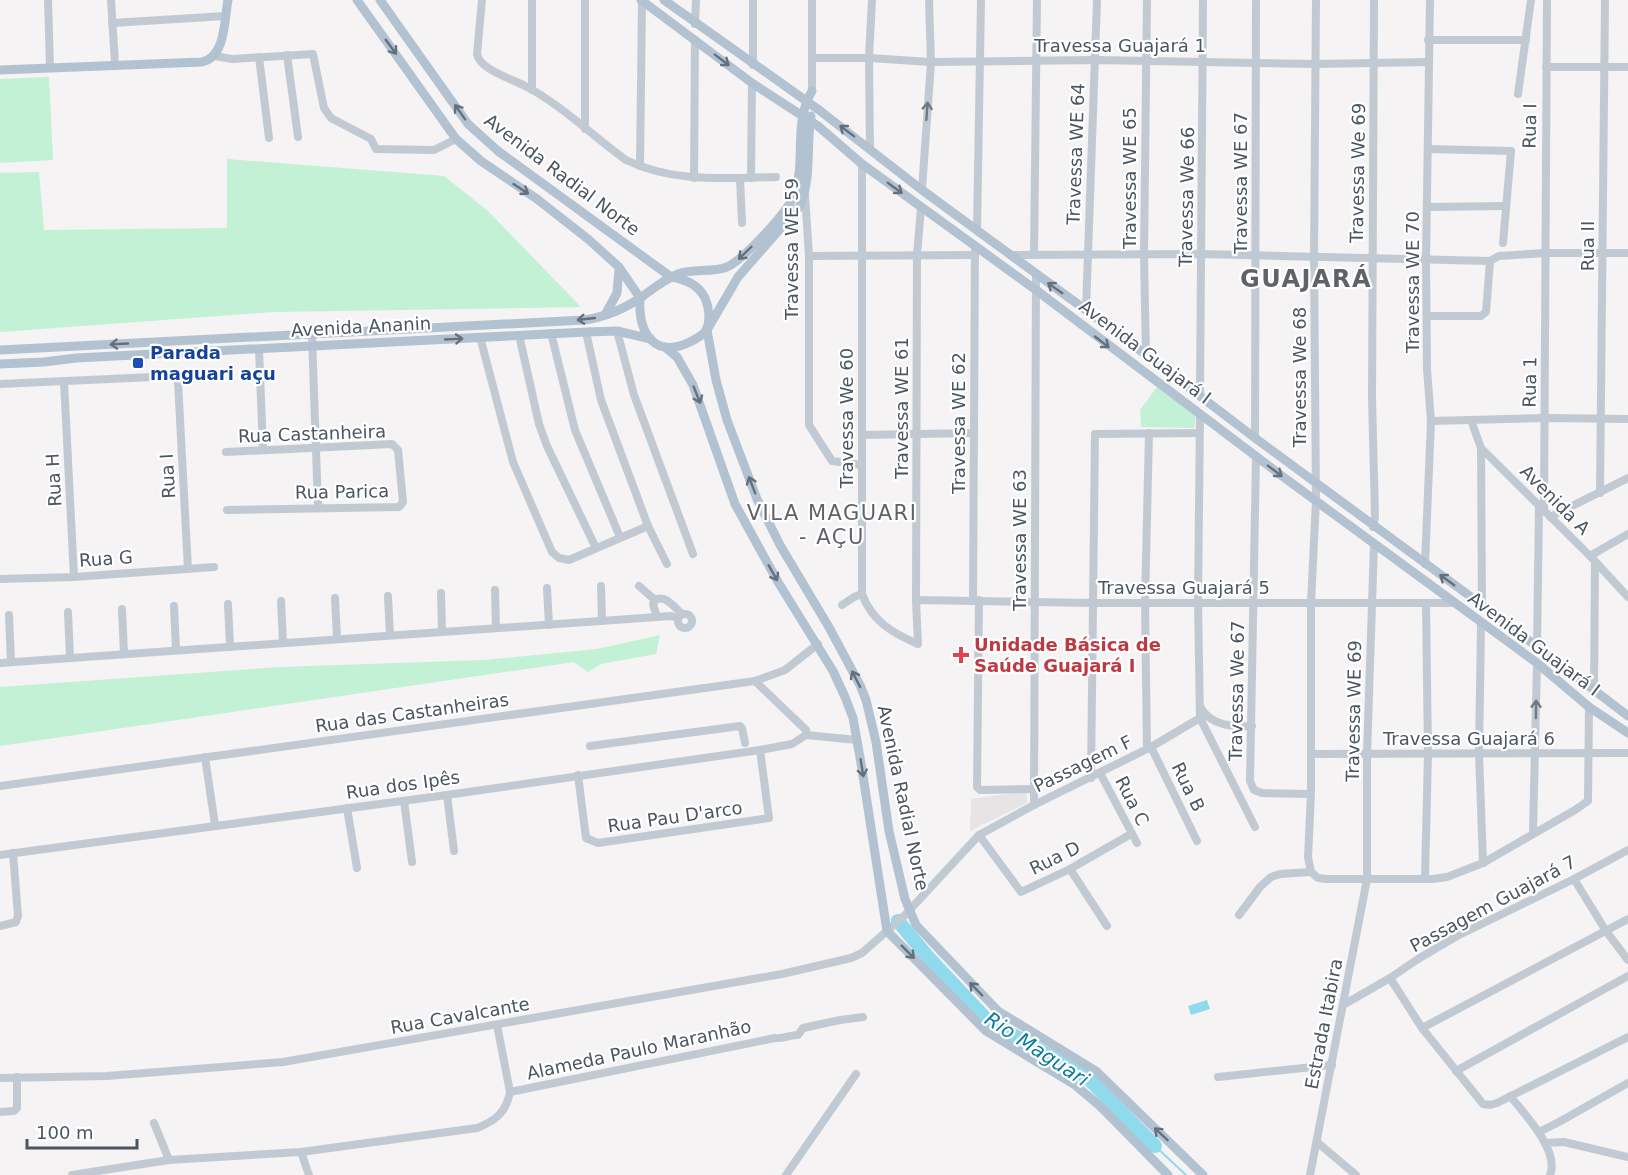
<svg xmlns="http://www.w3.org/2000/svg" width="1628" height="1175" font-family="'DejaVu Sans',sans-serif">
	<rect width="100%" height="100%" fill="#f5f3f3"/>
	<polygon fill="#e6e4e5" points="1027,791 1027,803 970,831 971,799"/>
	<g fill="#c3f1d5">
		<polygon points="49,77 53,160 0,163 0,79"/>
		<polygon points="227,159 444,176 488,211 581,307 274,312 0,332 0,173 39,172 44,230 227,228"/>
		<polygon points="1157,387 1196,415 1194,428 1141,427 1140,410"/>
		<polygon points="660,635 656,654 601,664 588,672 574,662 0,746 0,687 280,667 484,660 597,649"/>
	</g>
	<polygon fill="#90daee" points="1207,1000 1210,1009 1191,1015 1188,1006"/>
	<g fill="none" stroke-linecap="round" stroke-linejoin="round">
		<polyline stroke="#90daee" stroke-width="2" points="1155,1146 1186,1175"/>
		<polyline stroke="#90daee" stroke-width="14" points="898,921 928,957 987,1020 1088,1078 1155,1146"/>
		<g stroke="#c1cad2" stroke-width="8">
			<polyline points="48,0 50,67"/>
			<polyline points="111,0 115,64"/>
			<path d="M482,0L477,54C479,69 512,79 525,86C559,103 594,137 626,160C673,183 725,178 776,177"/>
			<polyline points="812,0 812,91"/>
			<polyline points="112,23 225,16"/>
			<polyline points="695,24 696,0"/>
			<polyline points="1428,40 1526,40"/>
			<polyline points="287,55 298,137"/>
			<polyline points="215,56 232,59 313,54 324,108 331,118 371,139 376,149 434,150 456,139"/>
			<polyline points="259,57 269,138"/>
			<polyline points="813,58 869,58 931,62 1095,60 1315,64 1428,62"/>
			<polyline points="753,65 753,0"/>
			<polyline points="1546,67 1628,67"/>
			<polyline points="532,90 532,0"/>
			<polyline points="1518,94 1531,0"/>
			<polyline points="585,129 585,0"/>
			<polyline points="870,149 869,58 872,0"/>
			<polyline points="1429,149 1511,151 1503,243"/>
			<path d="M862,164V594C872,621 892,633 918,644L916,600L917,255L921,208"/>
			<polyline points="640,166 642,1"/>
			<polyline points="694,178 695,40"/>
			<polyline points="740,178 742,223"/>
			<polyline points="751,178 752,83"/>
			<polyline points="922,190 931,62 929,0"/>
			<polyline points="805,195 809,256 809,425 832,461 862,465"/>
			<polyline points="1429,207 1505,206"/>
			<polyline points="977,230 981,0"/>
			<polyline points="1034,254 1037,0"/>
			<polyline points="1012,255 1201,254 1490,261 1499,256 1545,253 1628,253"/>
			<polyline points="809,256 975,255"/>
			<polyline points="1086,310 1097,0"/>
			<polyline points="1428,316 1481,316 1486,312 1490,261"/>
			<polyline points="617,331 634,395 693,554"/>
			<polyline points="586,332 601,400 648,526 667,564"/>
			<polyline points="551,333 575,430 620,537"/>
			<polyline points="312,335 318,507"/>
			<polyline points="519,335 539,424 547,446 596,548"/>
			<polyline points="480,337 513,462 552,552 559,558 569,560 648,526"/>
			<polyline points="259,349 263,450"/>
			<polyline points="1146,356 1144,256 1147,0"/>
			<polyline points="64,382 74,577"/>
			<polyline points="0,384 175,376 178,382 188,569"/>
			<polyline points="1200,395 1203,0"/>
			<polyline points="1200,414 1198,602 1200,718 1255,827"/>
			<polyline points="1471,420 1481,448 1590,556 1628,597"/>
			<polyline points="1431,421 1545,418 1628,419"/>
			<polyline points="862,435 973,433"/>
			<polyline points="1255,438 1256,0"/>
			<polyline points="1481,448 1482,605"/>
			<polyline points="226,452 392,444 398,450 403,502 399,507 227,510"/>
			<polyline points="1256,457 1250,781 1254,790 1262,793 1311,794"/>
			<polyline points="1600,493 1605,0"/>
			<polyline points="1544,511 1547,0"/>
			<polyline points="1550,517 1628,478"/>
			<polyline points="1373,527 1375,517 1372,397 1374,0"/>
			<polyline points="1590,556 1628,534"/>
			<polyline points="1425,564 1431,421 1427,369 1426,260 1430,0"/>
			<polyline points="0,579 74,577 214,567"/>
			<polyline points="601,586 602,621"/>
			<polyline points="639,586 655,600"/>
			<polyline points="547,588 549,625"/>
			<polyline points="495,590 496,628"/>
			<polyline points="441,593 442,632"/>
			<polyline points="388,596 390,635"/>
			<polyline points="335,598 337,639"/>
			<polyline points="916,600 1094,603 1452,603"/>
			<polyline points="973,600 975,246"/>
			<polyline points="979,600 977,787 980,790 1033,789"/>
			<polyline points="281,601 283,643"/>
			<polyline points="228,604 230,647"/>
			<polyline points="842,605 854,597 862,594"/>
			<polyline points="174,606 176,650"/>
			<polyline points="122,609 124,654"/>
			<polyline points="68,612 70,658"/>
			<circle cx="685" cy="621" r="7"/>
			<polyline points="9,615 11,662"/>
			<path d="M657,617L653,604L655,600C665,594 674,607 682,614"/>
			<polyline points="1481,624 1479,753 1483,863"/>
			<polyline points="1537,649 1539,506"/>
			<polyline points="0,663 671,616 678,618"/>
			<polyline points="755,681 806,730 806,735"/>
			<polyline points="1594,692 1595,562"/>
			<path d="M1201,708C1211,726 1234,727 1252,726"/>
			<polyline points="806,735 857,740"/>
			<polyline points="590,746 740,726 742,728 745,743"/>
			<polyline points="1151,747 1197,841"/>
			<polyline points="1147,749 1145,603 1149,433"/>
			<polyline points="1311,754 1628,753"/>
			<polyline points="205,757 215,825"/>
			<polyline points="1100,773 1137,843"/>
			<polyline points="578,775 586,838 598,843 769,818 760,750"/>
			<polyline points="1091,778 1095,434 1199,433"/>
			<polyline points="0,786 755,681 785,670 818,644"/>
			<polyline points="447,795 454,851"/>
			<polyline points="404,801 412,862"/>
			<polyline points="1034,805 1036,274"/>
			<polyline points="347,808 357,868"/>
			<polyline points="1533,832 1537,663"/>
			<polyline points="979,835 1021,892 1070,869 1131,834"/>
			<polyline points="0,855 447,795 760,750 792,744 806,735"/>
			<polyline points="1070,869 1107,926"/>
			<polyline points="1311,872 1308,857 1311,794 1311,603 1316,500 1314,258 1316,0"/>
			<polyline points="1425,878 1428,754 1426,603"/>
			<polyline points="1574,879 1606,931 1628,960"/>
			<polyline points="1239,915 1260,887 1271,877 1280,874 1311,872 1318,878 1326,879 1433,879 1447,877 1483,863 1575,810 1588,801 1589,707"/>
			<polyline points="0,926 16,922 18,916 13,853"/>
			<polyline points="1390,978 1422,1028 1483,1104 1490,1105 1497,1103 1628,1037"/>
			<polyline points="1343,1005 1390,978 1418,959 1457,936 1574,879 1628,850"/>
			<polyline points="1422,1028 1628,919"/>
			<polyline points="1456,1071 1628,976"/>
			<polyline points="1218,1077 1332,1065"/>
			<polyline points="0,1078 107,1076 283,1062 782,974 851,958 862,953 905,915 979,835 1034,805 1151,747 1200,718"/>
			<path d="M510,1092L775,1038C783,1039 790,1035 798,1035L803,1028L840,1020L863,1017"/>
			<path d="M1510,1096C1524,1113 1560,1151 1550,1175"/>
			<polyline points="0,1112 14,1111 17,1108 17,1077"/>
			<polyline points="154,1123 169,1160"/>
			<polyline points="1539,1132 1559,1122 1628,1083"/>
			<polyline points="1317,1142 1356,1175"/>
			<polyline points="1545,1143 1564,1142 1628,1157"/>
			<polyline points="301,1152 309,1175"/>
			<path d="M72,1175L169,1160L301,1152L477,1128C495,1121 506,1113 510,1092L497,1025"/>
			<polyline points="786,1175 856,1074"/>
			<polyline points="1310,1175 1367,879 1367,755 1374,544"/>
		</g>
		<g stroke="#b3c2d1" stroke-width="9">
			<polyline points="357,0 456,139 481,161 537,199 588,239 619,267 640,298"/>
			<polyline points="380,0 468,124 498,151 671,277"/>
			<polyline points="641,0 752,83 818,126 862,164 1036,290 1282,476 1537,663 1589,707 1628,733"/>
			<polyline points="664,0 819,110 922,190 1120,335 1255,438 1482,605 1628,716"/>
			<path d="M0,70L202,62C226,56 224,21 228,0"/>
			<path d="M640,298C638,334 655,360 692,341C697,338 704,335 706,330C711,321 709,307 705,298C698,284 685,279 671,277"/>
			<polyline points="605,315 617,293 619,269"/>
			<polyline points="707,330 716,380 727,420 757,499 780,545 830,629 860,685 866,700 876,742 889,831 905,899 916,925 998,1011 1096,1071 1203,1175"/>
			<path d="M707,330L738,277L800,206C812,177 806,146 811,116"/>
			<polyline points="665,347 677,357 693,385 735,504 778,582 833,671 845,697 853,718 861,763 887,931 986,1031 1075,1085 1100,1106 1168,1175"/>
			<path d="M0,350L584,320C606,317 626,308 643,296C654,288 665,279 678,274C693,268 712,273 727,267C743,260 790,210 795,193C806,159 793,123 812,91"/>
			<polyline points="0,364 44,362 76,358 586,332 617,331 651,339"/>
		</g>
	</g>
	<defs><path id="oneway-shaft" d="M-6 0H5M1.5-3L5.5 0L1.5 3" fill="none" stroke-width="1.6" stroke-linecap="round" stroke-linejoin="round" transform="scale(1.5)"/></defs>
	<g stroke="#64717d">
		<use href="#oneway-shaft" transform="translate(391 47) rotate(54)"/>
		<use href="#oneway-shaft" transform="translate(722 60) rotate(37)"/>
		<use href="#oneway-shaft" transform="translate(460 112) rotate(-125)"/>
		<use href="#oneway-shaft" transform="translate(847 131) rotate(-143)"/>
		<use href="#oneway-shaft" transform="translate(895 188) rotate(36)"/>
		<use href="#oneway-shaft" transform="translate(521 189) rotate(33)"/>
		<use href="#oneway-shaft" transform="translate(745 253) rotate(136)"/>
		<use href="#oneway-shaft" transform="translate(1055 288) rotate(-145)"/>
		<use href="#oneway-shaft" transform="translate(586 319) rotate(174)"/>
		<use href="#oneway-shaft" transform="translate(454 339) rotate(-3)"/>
		<use href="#oneway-shaft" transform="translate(1102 342) rotate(38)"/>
		<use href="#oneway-shaft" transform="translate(119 344) rotate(177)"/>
		<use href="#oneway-shaft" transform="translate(697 395) rotate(68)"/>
		<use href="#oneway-shaft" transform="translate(1275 471) rotate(37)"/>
		<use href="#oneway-shaft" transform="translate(752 485) rotate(-111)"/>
		<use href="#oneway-shaft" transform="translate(773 573) rotate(60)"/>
		<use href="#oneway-shaft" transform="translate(1447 580) rotate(-144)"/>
		<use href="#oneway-shaft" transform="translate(856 679) rotate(-117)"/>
		<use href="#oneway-shaft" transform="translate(862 768) rotate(81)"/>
		<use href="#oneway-shaft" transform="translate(908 952) rotate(45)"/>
		<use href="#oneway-shaft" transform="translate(976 989) rotate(-134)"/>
		<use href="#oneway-shaft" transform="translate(1161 1134) rotate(-137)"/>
	</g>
	<g stroke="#6e7983">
		<use href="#oneway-shaft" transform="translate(927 111) rotate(-86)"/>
		<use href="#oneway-shaft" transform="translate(1536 709) rotate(-89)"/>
	</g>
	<rect fill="#1a4fb4" stroke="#fff" stroke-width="2" x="132" y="357" width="12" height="12" rx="3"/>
	<path fill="#e0444e" stroke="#fff" stroke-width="2" d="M958 646h6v6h6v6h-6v6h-6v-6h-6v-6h6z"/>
	<g text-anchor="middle" stroke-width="4.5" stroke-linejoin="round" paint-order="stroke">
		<g font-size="18" fill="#4a5661" stroke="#fff">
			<text x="1120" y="52">Travessa Guajará 1</text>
			<text transform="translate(1530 126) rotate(-89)" y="6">Rua I</text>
			<text transform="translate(1076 154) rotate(-88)" y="6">Travessa WE 64</text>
			<text transform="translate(1358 173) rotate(-89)" y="6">Travessa We 69</text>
			<text transform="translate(562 175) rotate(37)" y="6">Avenida Radial Norte</text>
			<text transform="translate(1130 178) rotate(-90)" y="6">Travessa WE 65</text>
			<text transform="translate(1241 183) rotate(-90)" y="6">Travessa WE 67</text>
			<text transform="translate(1187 197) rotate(-89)" y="6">Travessa We 66</text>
			<text transform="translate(1588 246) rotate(-90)" y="6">Rua II</text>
			<text transform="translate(792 249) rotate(-90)" y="6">Travessa WE 59</text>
			<text transform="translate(1413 282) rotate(-90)" y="6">Travessa WE 70</text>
			<text transform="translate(361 327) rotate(-3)" y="6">Avenida Ananin</text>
			<text transform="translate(1145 352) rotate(37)" y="6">Avenida Guajará I</text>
			<text transform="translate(1300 377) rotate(-90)" y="6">Travessa We 68</text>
			<text transform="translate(1530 382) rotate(-89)" y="6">Rua 1</text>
			<text transform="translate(902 408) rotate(-90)" y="6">Travessa WE 61</text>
			<text transform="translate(847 418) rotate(-90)" y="6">Travessa We 60</text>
			<text transform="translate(959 423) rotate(-90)" y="6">Travessa WE 62</text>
			<text transform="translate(312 434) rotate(-2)" y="6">Rua Castanheira</text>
			<text transform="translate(168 476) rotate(-93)" y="6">Rua I</text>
			<text transform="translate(54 480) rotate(-93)" y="6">Rua H</text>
			<text transform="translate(342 492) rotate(-1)" y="6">Rua Parica</text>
			<text transform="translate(1555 500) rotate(45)" y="6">Avenida A</text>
			<text transform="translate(1020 540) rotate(-90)" y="6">Travessa WE 63</text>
			<text transform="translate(106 559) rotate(-4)" y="6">Rua G</text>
			<text x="1184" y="594">Travessa Guajará 5</text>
			<text transform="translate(1534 644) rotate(37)" y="6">Avenida Guajará I</text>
			<text transform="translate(1237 691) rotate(-89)" y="6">Travessa We 67</text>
			<text transform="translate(1354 711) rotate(-89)" y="6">Travessa WE 69</text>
			<text transform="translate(412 713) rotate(-8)" y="6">Rua das Castanheiras</text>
			<text x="1469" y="745">Travessa Guajará 6</text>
			<text transform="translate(1083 764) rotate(-26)" y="6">Passagem F</text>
			<text transform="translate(403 785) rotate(-8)" y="6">Rua dos Ipês</text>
			<text transform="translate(1188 787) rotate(64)" y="6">Rua B</text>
			<text transform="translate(903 798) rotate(78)" y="6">Avenida Radial Norte</text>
			<text transform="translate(1132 801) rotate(63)" y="6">Rua C</text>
			<text transform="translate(675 817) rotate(-8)" y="6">Rua Pau D'arco</text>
			<text transform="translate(1055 858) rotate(-26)" y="6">Rua D</text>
			<text transform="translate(1493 904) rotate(-28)" y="6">Passagem Guajará 7</text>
			<text transform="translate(460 1016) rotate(-10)" y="6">Rua Cavalcante</text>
			<text transform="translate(1324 1024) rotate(-79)" y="6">Estrada Itabira</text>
			<text transform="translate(639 1050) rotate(-12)" y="6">Alameda Paulo Maranhão</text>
		</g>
		<g font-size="18" font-weight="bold" fill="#164399" stroke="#fff" text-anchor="start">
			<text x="150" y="359">Parada<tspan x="150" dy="21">maguari açu</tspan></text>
		</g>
		<g font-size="18" font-weight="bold" fill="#be3a42" stroke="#fff" text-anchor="start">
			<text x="974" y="651">Unidade Básica de<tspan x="974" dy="21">Saúde Guajará I</tspan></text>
		</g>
		<g font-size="20" font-style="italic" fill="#0c7c9b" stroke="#fff">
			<text transform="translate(1037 1049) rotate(33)" y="7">Rio Maguari</text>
		</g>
		<g font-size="21" letter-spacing="1.5" fill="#5f6368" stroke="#fff">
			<text x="832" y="520">VILA MAGUARI<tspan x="832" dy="24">- AÇU</tspan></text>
		</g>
		<g font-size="24" font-weight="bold" letter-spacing="1.5" fill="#5f6368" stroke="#fff">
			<text x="1306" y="287">GUAJARÁ</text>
		</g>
	</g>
	<path d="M27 1139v9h110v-9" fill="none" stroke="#4a5661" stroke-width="3"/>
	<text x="36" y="1139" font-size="18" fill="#4a5661" stroke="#ffffff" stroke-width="4.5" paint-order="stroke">100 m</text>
</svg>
